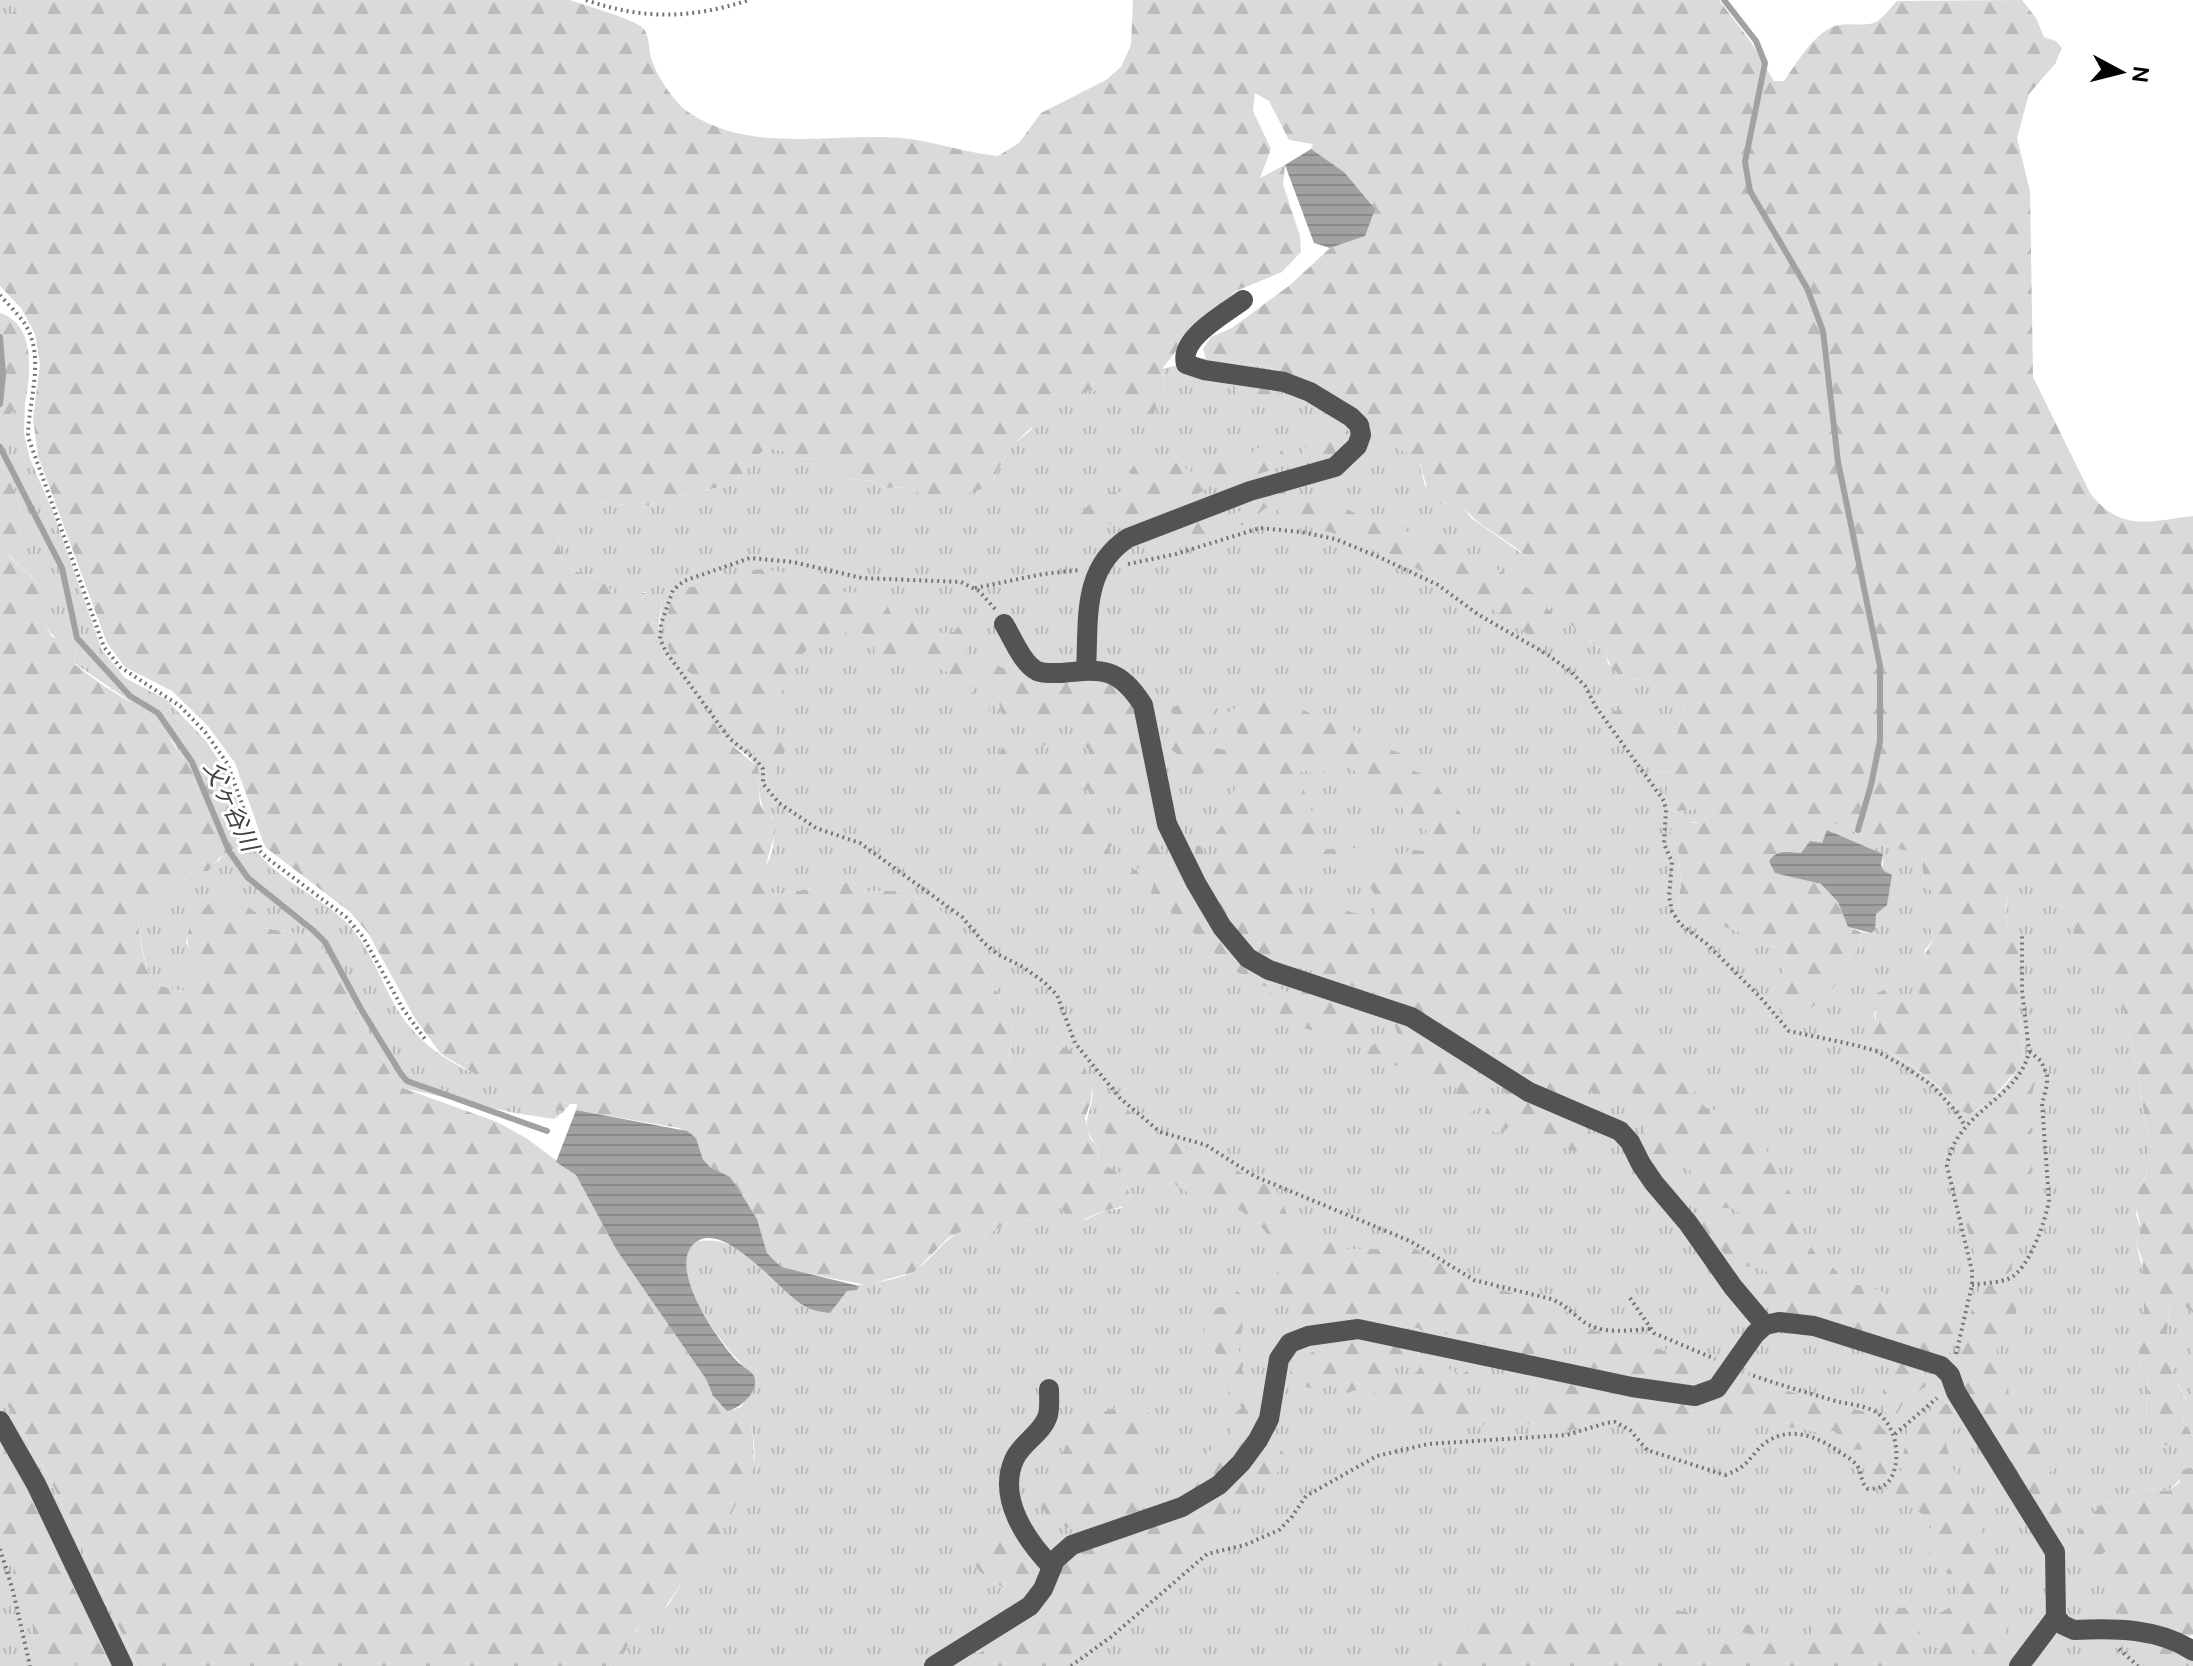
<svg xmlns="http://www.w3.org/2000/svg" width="2193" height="1666" font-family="'DM Sans','Noto Sans JP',sans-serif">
	<defs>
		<pattern id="grass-tufts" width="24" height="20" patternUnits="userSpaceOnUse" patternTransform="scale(2)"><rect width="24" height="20" fill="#dadada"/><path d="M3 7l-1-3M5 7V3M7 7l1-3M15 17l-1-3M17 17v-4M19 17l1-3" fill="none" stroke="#b9b9b9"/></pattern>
		<pattern id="forest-firs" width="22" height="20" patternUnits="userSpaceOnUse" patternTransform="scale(2)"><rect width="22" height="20" fill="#dadada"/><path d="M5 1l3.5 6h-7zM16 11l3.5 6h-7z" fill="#b9b9b9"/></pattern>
		<pattern id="water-rules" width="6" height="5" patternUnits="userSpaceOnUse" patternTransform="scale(2)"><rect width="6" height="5" fill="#a1a1a1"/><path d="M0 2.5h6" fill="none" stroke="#898989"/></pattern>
	</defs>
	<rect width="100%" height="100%" fill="#fff"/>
	<g fill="url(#grass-tufts)">
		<polygon points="0,0 25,0 0,26"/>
		<path d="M1206,358L1268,367L1307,382L1418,459L1425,486L1461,504L1471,518L1531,560L1538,577L1589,641L1606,652L1608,664L1633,679L1652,681L1663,701H1677L1685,706L1677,734C1658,724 1647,722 1631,704L1619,725L1634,736L1637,748L1649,754L1656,772L1673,771L1665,797L1672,812L1700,808L1717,797L1716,806L1702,824L1693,822L1673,841L1678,846L1681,884L1678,906L1690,916L1718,923L1781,950L1789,958L1772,993L1796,1020L1828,995L1835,986L1842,964L1857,950L1861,932L1871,933L1874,930L1876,914L1881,908L1883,854L1827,830L1831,821L1885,846L1921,853L1924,881L1932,892V908L1928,923L1934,938L1925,950L1919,996L1912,1002L1898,995L1874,1012L1876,1023L1866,1040C1890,1053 1917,1067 1937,1086C1950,1097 1953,1110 1971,1114C1993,1100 2017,1079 2024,1053L2011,937C2004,918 2002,881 2025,872L2066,911L2072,921L2074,935L2120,996L2133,1050L2147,1130L2153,1143L2146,1165L2147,1175L2141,1184L2136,1215L2141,1229L2136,1243L2144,1274V1311L2137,1332L2141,1366L2148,1377L2146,1418C2160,1432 2172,1453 2193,1448V1467L2168,1491C2159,1491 2149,1488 2140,1490C2126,1494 2115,1503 2101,1504L2078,1534L2103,1551H2111L2115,1564L2112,1580L2193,1645V1666H610C623,1655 627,1641 638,1629C647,1619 658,1617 669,1604C694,1560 732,1516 752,1471C758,1457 753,1416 741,1407L754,1386L751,1372C728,1355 679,1288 686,1258C687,1251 692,1246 696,1242C741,1231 772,1282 803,1306L859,1286L855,1285C868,1285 906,1278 916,1270C935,1256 941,1241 965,1229L986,1235L1010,1222L1034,1220L1044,1204H1055L1085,1220L1104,1211L1122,1208L1130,1197L1125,1176L1098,1163L1099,1148C1074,1118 1096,1115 1092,1087C1091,1081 1086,1076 1083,1071C1075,1057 1078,1054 1062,1047L1029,1072L1018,1074L1009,1062L1012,1020L985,970L941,911L901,890L867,892L850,881L781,894L772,893L765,887C762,864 770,864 773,847C774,838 773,827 773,818C751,804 767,777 750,758C743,750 732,747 725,739C703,711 684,681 663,653L658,640L662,604L645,592L619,598L598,578L572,570L564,565L558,540L565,524L605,501L641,508L669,498L734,484L766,447L783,451L798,459L812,458L831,462L848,479L872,481L886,488L907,487L917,492L993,479L1011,446L1031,430L1043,407L1060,387L1073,398L1088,391L1108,389L1139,421L1152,418L1165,387L1162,369Z"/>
		<path d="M25,403L24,434L30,459L53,512L102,650L125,678L167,700L206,741L221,764L200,770L186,762L173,742L128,700L74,663L76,649C51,636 46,636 44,606C43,600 43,593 40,587C33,573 17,568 9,554L23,523L20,503L0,461V421Z"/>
		<path d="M250,841C271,879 317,893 347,923C371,948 381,983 399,1012C425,1054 478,1082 526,1088L542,1107L563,1112L554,1119L515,1113L403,1088L391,1075L320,945L310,936L264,928L256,913L246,904H209L186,941L193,960L194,979L183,991C173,989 160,988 153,979C144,967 140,936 138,921L151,901L166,896L193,871L219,861L223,854Z"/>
		<polygon points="2179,1302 2193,1313 2193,1437 2183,1420 2186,1399 2171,1371 2167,1334 2170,1304"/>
		<polygon points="0,1393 49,1477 137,1666 0,1666"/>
	</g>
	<g fill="url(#forest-firs)" fill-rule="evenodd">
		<path d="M25,0H570C586,6 634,19 643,28C650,36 648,48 651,57C656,75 673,101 688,112C751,155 832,132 902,138C934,141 965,153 998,156L1019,143L1041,113L1106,80L1121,67L1131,45L1133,0H1719L1751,42L1774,81H1784C1797,63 1810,39 1830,28C1846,19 1865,30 1879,20C1886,15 1891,7 1897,1L2022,0L2036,18L2044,37L2056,41L2062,48L2055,64L2029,94L2017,138L2030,191L2033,377L2090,493C2121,533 2149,521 2193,516V1313L2179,1302L2170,1304L2167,1334L2178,1349L2171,1371L2186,1400L2183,1420L2193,1437V1448L2183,1450L2162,1444L2146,1418L2148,1377L2141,1366L2136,1331L2144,1311V1293L2142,1259L2136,1243L2141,1229L2135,1201L2141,1184L2147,1175L2146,1165L2153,1143L2147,1130L2133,1050L2120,996L2074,935L2072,921L2066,911L2026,873C2000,881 2001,928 2018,944L2019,1009L2024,1053L2021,1065L1990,1101L1970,1114C1953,1110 1950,1097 1937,1085C1917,1067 1891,1053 1866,1040L1865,1027L1876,1023L1875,994L1889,988L1912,1001L1919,996L1920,963L1934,938L1928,923L1932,908V892L1924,881L1921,854L1885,846L1831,822L1822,843C1816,846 1808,851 1802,853C1788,856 1779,847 1769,861L1776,873L1821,884L1838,902L1848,927L1861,932L1857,950L1842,964L1835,986L1828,995L1796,1020L1782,1012L1772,993L1789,958L1781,950L1718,924L1690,916L1678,906L1681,884L1678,846L1673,841L1670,831L1678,823H1702L1716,806V798L1700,808L1672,812L1665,797L1672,771L1656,772L1648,766L1649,754L1637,748L1634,736L1619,725L1611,713L1631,704C1646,721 1658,724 1677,734L1685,706L1677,701H1663L1652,681C1629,679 1610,677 1606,652C1575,633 1557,612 1539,580C1535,573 1534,564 1528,558C1507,538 1478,528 1461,504L1446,507L1431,499L1418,459L1376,438L1365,423L1307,382L1268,367L1206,358L1203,349L1211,337L1232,328L1290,285L1330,248L1365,236L1344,172L1311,149L1313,144L1289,140L1269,101L1255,93L1253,111L1271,149L1260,178L1285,165L1283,184L1300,236L1301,252L1282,272L1236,291L1189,335L1162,369L1165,387L1152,418L1139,421L1115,402L1108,389L1088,391L1073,398L1059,388L1043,407L1041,419L1011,446L993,479L981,489L957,498L934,501L907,487L886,488L872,481L848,479L831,462L812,458L798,459L783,451L766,447L734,484L669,498L641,508L605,501L565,524L558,540L564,565L572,570L598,578L619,598C638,592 649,588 662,605C658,623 656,635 663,653L728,742L758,767L760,804L777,824C773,846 762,865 766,887L772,893L781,894L850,881L867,892L901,890L941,911L985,970L1012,1020L1009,1062L1018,1073L1029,1072L1039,1063L1038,1053L1045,1041L1050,1040L1075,1053L1092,1084L1091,1101L1085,1118L1090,1138L1099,1148L1098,1162L1125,1176L1130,1197L1136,1202C1125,1207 1113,1208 1101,1212C1091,1216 1085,1220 1074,1221L1055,1204H1044L1034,1220L1010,1222L986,1235L964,1230L948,1238L914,1272L866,1285L781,1268L767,1253L757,1219L739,1190L730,1177L710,1167L703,1158L696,1138L679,1128L576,1110L577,1104H570L563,1112L542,1107L526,1088L503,1086L478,1076L441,1054L416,1020L368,933L350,912L265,847L235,763L208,726L172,691L125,667L107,643L38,456L33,419L40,364L35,334L21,308L0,286V26Z"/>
		<path d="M0,313C36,324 31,375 25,403L0,421Z"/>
		<polygon points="1240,385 1275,386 1278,393 1262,405 1252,409 1242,403 1237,392"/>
		<path d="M1322,413H1329L1347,425C1356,450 1330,458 1312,467L1301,462L1302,451L1315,437Z"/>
		<path d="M1276,443L1286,456L1283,466L1240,480L1219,481L1191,498L1103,526L1089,524L1080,515C1094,496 1108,490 1131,492L1137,482L1129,472L1137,461C1167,458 1170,457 1195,474L1209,460L1247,455L1262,446Z"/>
		<path d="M0,461L20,503L23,523L9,555C17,568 33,573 40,587C48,603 41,620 52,637L73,642L76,649L74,664L104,686L154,717L186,762L200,769L221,764L235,795L250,841L223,854L208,871H193L166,896L151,901L138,922C140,938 143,965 153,979C160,988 173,989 183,991L194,979C191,938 175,937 209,904H246L256,913L264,928L311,936L320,945L391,1075L403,1088L497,1122L526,1138L576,1175L616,1249L706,1379C713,1396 714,1404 733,1410L741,1407L748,1412L753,1437L754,1468L706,1564L680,1585L659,1617L637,1629L623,1655L610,1666H137L49,1477L0,1393Z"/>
		<path d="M1286,489L1285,500L1292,505L1306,494L1317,503L1337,504L1361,516L1394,517C1401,528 1415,539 1427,544C1440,549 1439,536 1449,555C1468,551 1518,579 1533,593C1544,603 1552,615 1563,625V644L1536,640L1489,607L1481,608L1467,593L1448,582L1333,533L1287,521L1277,510L1266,508L1243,525L1231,526L1216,534L1143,543L1141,540L1210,515H1230L1240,511L1254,496Z"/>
		<path d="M767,569L816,580L845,592L860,593L861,597L867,601L882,594L893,618H913L924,630L933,628L941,633L954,632L963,620L969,623L963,641L966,651L965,671L973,695L988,707L996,728L995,735L987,733L981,722L962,708L947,672L938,668L931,669L924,660L889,663L874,659C875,646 875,639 863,633C848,637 847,631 836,631C826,632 802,655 791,663L785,688L774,702L770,718L785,751L776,767L775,785L770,779L763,760L733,737L714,709L709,683C701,678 693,675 686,670C658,652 662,615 678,590L731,578L747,570Z"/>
		<path d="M988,659L1002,668L1009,663C1024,665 1032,680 1046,686C1138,654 1138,720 1153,788L1147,798L1132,805L1122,802H1101L1082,786H1072L1066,792L1077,812L1087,818L1121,834H1150L1163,851L1159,855L1131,857L1115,844L1110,847L1106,859L1095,865L1084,855L1071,832L1044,820L1030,806L1011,774L1000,764L998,756L1009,735L1042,760L1051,761L1059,742L1065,741L1064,756L1090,760L1091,754L1078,736V727L1070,722L1044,721L1038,728L1046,745L1038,746L1028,723L1001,713C1000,691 984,687 972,673L974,666Z"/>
		<path d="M1258,698L1282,705L1288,702L1315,716L1325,714L1331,716L1342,726L1349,727L1369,742L1400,753C1406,771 1417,772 1433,778C1447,812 1483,814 1473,857L1479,863L1490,865C1505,886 1527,889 1549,900C1563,907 1574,924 1585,935C1592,941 1601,940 1606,947C1613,957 1620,970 1629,977L1626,996L1619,1007L1642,1024L1637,1036L1631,1039L1637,1043L1657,1047L1665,1056L1667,1066L1695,1069L1702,1083L1693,1094L1709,1111L1725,1107L1750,1121L1747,1129L1768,1153L1781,1182L1807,1212L1805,1224L1791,1247L1805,1244L1811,1246L1819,1260L1832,1266L1845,1282L1880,1290L1889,1298L1925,1300L1947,1298L1956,1302L1961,1311L1951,1352L1944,1356L1932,1355L1787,1313C1774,1308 1762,1305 1760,1289L1768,1281V1272L1756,1267L1733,1265L1693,1214L1700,1211L1707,1220L1727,1222L1739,1214L1735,1209L1714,1207L1694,1195L1681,1198L1660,1178L1666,1172L1684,1183L1691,1172L1679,1158C1672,1157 1665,1159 1659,1157C1642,1154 1643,1132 1644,1119L1626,1113L1629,1105L1637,1099L1632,1092L1621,1095L1608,1106L1598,1103L1592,1092L1566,1097L1552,1094L1518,1074L1480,1041L1440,1026L1380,994L1323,978L1314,971L1302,969L1287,960L1269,957L1243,945L1193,863L1196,846L1205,845L1202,858L1208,867L1216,858L1222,844L1213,837L1225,821L1222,815L1236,805L1233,793L1238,780L1235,776L1225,774L1214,777L1204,773L1181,777L1178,770L1183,758L1170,749L1164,740L1175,739L1182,732L1169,708L1182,704L1201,712L1211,703L1218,709C1213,719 1214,728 1207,738L1215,748L1225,750L1239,737L1237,731L1227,724L1225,716C1232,707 1248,703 1258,698ZM1342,758L1355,772L1359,785L1369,791L1378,805L1402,807L1404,814L1399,819L1401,826L1416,822L1423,825L1427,832L1423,835L1438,844C1430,852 1422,852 1411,849C1395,859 1384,860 1366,860L1363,848L1325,849L1320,844C1322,826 1302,796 1300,772L1306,771L1315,776L1326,772L1320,764ZM1324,855L1328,859L1327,865L1343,872L1349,868L1352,860L1364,872L1367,882L1378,900L1374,918L1350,912L1322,896C1285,915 1294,876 1302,856Z"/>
		<path d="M1158,864L1170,868V880L1185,884L1283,990L1296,995L1304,990L1359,1007L1370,1019V1030L1364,1037H1351L1347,1041C1327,1042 1327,1035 1311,1030C1279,1020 1265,1031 1270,989L1231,969L1229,963L1201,943L1191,929L1173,916L1166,903L1154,899L1151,893L1154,882L1129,884L1126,877C1136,867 1144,865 1158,864Z"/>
		<path d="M1398,1019L1483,1071L1473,1081L1478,1096L1476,1109L1465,1116L1456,1114L1452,1109C1455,1098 1462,1084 1451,1076L1449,1084L1440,1087L1406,1067L1381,1063L1364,1051L1379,1041L1399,1038L1395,1026Z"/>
		<path d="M2031,1063L2038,1071L2027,1113L2035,1159L2021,1193L2025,1210L2024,1225L2012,1242V1270C2003,1278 1993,1279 1981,1276L1975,1267L1974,1252L1952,1175L1953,1156L1965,1132L2007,1094Z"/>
		<path d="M1499,1080L1587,1130L1592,1137L1583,1151C1566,1153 1561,1145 1548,1137C1535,1130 1525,1127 1515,1115L1506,1130L1497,1133L1481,1126L1490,1098L1521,1106L1498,1087Z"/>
		<path d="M1127,1109L1144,1124V1136L1150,1143H1176L1195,1150L1212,1164L1220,1167L1229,1165L1252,1180L1275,1188C1292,1214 1286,1247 1329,1235L1342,1249H1390L1409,1245L1471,1282L1558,1305L1584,1326L1598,1332L1645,1334L1656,1348L1663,1351L1671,1346L1683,1348L1722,1366L1706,1383L1694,1386L1629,1378L1611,1371L1579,1366L1575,1362L1585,1353C1569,1325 1548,1353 1528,1355C1513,1356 1483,1346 1472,1337L1455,1339L1448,1332L1429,1335L1418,1328H1384C1377,1319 1369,1314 1357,1313C1348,1321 1344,1319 1333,1320C1303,1322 1298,1316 1276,1295L1280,1273L1274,1272L1266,1260L1272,1247V1239L1256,1221L1225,1201L1192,1195L1166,1179L1135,1178L1123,1170L1114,1161L1110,1149L1103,1124L1105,1111L1114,1115Z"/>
		<path d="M1613,1159C1631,1164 1649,1176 1649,1196L1628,1192L1621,1176L1612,1164Z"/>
		<path d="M2005,1284L2017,1289L2019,1294L2014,1323L2023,1328V1333L1999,1341C1992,1358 2002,1367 2006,1383C2014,1412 2016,1434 2046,1450L2052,1474L2057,1479L2056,1486L2046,1485L2043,1494L2048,1499L2077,1501L2078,1508L2075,1511L2058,1513L2049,1526L1961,1382L1957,1367L1976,1294L1984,1286Z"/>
		<path d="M1236,1291L1243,1295C1240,1316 1247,1325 1237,1344L1243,1364L1242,1371L1251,1382L1262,1405L1258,1415L1253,1420L1251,1436L1240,1449L1216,1477L1177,1500H1171L1169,1493L1198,1468L1210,1450L1230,1435L1235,1412L1242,1408L1226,1388L1223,1379L1225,1363C1211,1348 1194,1325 1211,1307C1225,1311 1228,1301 1236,1291Z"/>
		<path d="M1354,1338L1404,1347L1410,1352C1396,1359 1385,1359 1388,1379L1391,1380L1416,1373L1421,1366L1435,1362L1461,1375L1467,1371L1472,1373L1458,1390L1459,1398C1471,1403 1485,1406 1488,1420L1480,1428C1462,1424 1446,1413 1427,1413L1416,1430L1410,1432L1401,1428L1399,1416L1377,1394L1359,1389L1347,1393L1331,1377L1325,1378L1322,1390C1307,1389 1297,1385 1290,1372C1301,1351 1332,1345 1354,1338Z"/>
		<path d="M1894,1358L1920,1366L1925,1374L1926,1386L1904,1402L1895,1417L1887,1414C1879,1402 1883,1378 1895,1370Z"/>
		<polygon points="1738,1377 1802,1395 1817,1403 1826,1402 1869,1413 1890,1437 1889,1475 1877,1484 1872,1483 1870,1449 1849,1450 1834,1431 1813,1432 1798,1427 1776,1429 1753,1422 1727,1424 1708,1422 1706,1420"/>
		<path d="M1568,1383L1587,1393L1609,1391L1620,1403C1631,1403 1639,1396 1650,1397L1655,1402L1668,1400L1701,1404C1694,1415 1683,1431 1670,1435C1652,1442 1639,1418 1621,1415C1594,1411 1580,1434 1557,1432C1547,1432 1532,1424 1521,1422L1516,1409L1520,1405L1531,1403L1543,1393L1557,1398L1562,1385Z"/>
		<path d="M1135,1404L1153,1416L1155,1428L1145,1435L1143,1443L1147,1462L1142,1506L1135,1512L1102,1522L1096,1517L1089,1516L1072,1529C1053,1524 1030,1502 1034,1482L1048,1475H1057C1060,1436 1097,1406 1135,1404Z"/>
		<path d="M1948,1404L1958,1408L1966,1420L1955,1427L1946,1445L1954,1471L1967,1485V1498L1978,1512V1525L1989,1543L2000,1594L1995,1599L1996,1610L2002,1614L2007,1637L1997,1660L1989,1662L1969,1647L1960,1651V1662L1963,1666H1929L1937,1650L1941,1626L1934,1616C1942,1611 1965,1603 1956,1588C1952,1581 1948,1579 1946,1571L1952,1565L1947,1559L1928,1555L1934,1547V1541L1923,1533L1924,1527L1932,1528L1937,1522C1929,1515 1919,1514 1912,1508C1906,1502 1905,1497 1896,1494L1889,1504L1882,1500L1881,1495L1894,1483L1901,1470L1907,1432L1936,1405Z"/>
		<polygon points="0,1442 25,1487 111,1666 44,1665 33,1631 32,1615 16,1584 12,1560 0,1534"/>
		<polygon points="1266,1446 1277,1447 1283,1452 1279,1471 1257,1485 1232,1511 1221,1523 1209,1549 1179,1573 1160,1577 1149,1594 1127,1601 1105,1635 1088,1636 1057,1666 974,1666 977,1655 1036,1614 1051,1581 1064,1565 1086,1549 1167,1522"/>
		<path d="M2193,1467V1635L2189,1636C2157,1630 2124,1625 2104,1597C2112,1581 2117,1569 2111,1552H2103L2100,1560L2090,1565L2082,1560L2069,1544L2101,1504C2115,1503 2126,1494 2140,1490C2149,1488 2159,1491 2168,1491L2180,1482V1471Z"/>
		<path d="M1009,1521C1033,1554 1045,1556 1022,1596L1015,1598C1003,1583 981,1579 974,1563L1001,1522Z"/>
		<path d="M1916,1596L1921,1601L1918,1623L1921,1643L1915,1655L1906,1658L1903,1663L1906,1666H1401L1424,1661L1435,1664L1442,1651L1436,1641L1467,1630L1475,1621L1487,1616C1500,1623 1505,1618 1518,1612C1526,1615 1535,1620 1543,1621C1562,1623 1570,1617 1590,1623L1599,1616L1613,1614L1634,1630L1646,1620C1666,1627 1664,1625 1677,1610L1694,1614L1699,1618L1683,1632L1682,1637L1697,1645L1707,1636C1719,1640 1727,1651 1739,1641H1746L1748,1634L1730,1629L1727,1624L1734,1622L1756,1626L1771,1644L1781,1646L1795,1637H1809L1814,1627L1841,1616L1878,1623L1894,1607L1904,1608L1910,1598Z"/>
		<polygon points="2161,1642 2176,1646 2189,1666 2150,1666 2147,1661 2146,1644"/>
	</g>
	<g fill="url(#water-rules)">
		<polygon points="1311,149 1344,172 1375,209 1365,236 1330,248 1314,243 1285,165"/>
		<path d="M1827,830L1883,854L1881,865L1884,871L1892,875L1887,905L1876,914L1875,930L1871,933L1848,927L1838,902L1821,884L1775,873L1769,861C1777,849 1788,852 1801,853L1810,841L1822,843Z"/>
		<path d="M576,1110L687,1131L696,1138L703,1159L710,1167L730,1177L739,1190L757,1219L767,1253L781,1267L859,1286L857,1290L847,1291L830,1313C820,1312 810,1310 801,1304C780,1291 719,1213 692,1246C670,1272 717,1339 736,1360C741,1366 750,1369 754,1376C760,1391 740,1409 727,1411L713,1396L706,1379L616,1249L576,1175L556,1162Z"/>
	</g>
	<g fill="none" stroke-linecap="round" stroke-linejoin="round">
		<g stroke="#a1a1a1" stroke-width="6">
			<polyline points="1724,0 1756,41 1765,63 1745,162 1750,191 1807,288 1823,331 1838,462 1880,666 1880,741 1871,785 1858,830"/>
			<polyline points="0,337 3,375 0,404"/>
			<polyline points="0,447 62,568 77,638 130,696 158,713 192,762 229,851 248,878 314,931 325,942 361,1009 401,1074 407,1081 547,1131"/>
		</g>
		<g stroke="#757575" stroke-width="4" stroke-dasharray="2 4" stroke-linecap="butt">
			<path d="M586,0C644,20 690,19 749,0"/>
			<path d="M0,295C8,304 18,314 25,324C46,358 28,401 28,437L104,647L120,667L180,706L205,732L227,763L259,850L267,858L346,917L363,937L403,1009L425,1039"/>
			<polyline points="1128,564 1176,554 1260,528 1301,532 1335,539 1379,557 1438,585 1479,615 1548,655 1571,672 1585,686 1596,707 1664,801 1666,810 1664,844 1672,862 1669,897 1672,911 1680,924 1707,944 1760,997 1789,1031 1855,1045 1876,1051 1904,1066 1933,1086 1958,1114 1965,1126"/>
			<polyline points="975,588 1043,574 1079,570"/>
			<path d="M995,609L979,591L961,582L862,578L793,562L750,558L684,581L673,590L661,624L660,639L666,652L729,738L757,761L763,769V784L779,803L816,828L860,843L962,917L984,943L999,955L1023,967L1044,982L1057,995L1075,1043L1092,1064L1120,1098L1160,1132L1206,1145L1254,1176L1410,1241L1474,1280L1551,1299C1565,1304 1573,1314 1584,1322C1603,1335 1628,1330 1650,1329"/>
			<path d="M1972,1285C1984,1283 1999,1283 2010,1278C2029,1269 2046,1220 2049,1200L2042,1104L2047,1085V1075L2041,1061L2029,1051"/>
			<polyline points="1630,1298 1654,1333 1715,1359"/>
			<path d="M1956,1354L1972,1285V1271L1947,1166C1956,1110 2020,1099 2029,1051L2022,990V936"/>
			<polyline points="1895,1434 1937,1398"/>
			<polyline points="0,1549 13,1591 30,1666"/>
			<polyline points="2119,1649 2138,1666"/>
			<path d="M1071,1666L1111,1637L1207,1554L1245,1545L1279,1530L1291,1518L1306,1496L1377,1456L1428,1444L1567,1435L1606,1423L1615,1422L1630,1430L1647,1450L1725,1475C1752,1466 1750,1453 1768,1441C1792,1426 1818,1437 1838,1451C1845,1456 1854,1460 1858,1467C1862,1475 1861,1483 1868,1489C1880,1489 1888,1486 1893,1474C1901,1454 1895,1424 1876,1412C1866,1406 1850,1404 1839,1402C1809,1393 1779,1385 1749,1374"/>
		</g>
		<g stroke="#535353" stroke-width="20">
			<path d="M1004,624C1012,637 1022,663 1037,671C1044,674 1054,673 1062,673C1103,668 1119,668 1143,705L1167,824L1196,883L1222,927L1248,958L1269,970L1411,1017L1529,1092L1620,1131L1630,1142L1641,1164L1654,1183L1688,1223L1733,1287L1765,1325"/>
			<path d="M1086,670C1089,620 1081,569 1128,538L1250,491L1335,467L1357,446L1361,435L1359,425L1351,417L1310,392L1284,382L1204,370L1186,364C1179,338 1225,314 1243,300"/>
			<path d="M1049,1389C1049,1397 1050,1407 1048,1415C1043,1433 1021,1443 1014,1460C997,1499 1027,1541 1052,1567"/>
			<polyline points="0,1421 36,1484 123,1666"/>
			<path d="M2056,1617L2063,1625L2074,1630C2115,1628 2158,1628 2193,1651"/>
			<polyline points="934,1666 1030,1606 1043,1589 1055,1560 1072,1545 1182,1507 1219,1485 1241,1463 1258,1440 1269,1419 1279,1359 1290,1343 1308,1336 1358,1329 1632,1387 1695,1396 1717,1388 1755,1334 1765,1325 1779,1322 1814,1326 1941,1366 1950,1375 1956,1392 2055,1552 2056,1617 2019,1666"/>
		</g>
	</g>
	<g text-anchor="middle" stroke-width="6" stroke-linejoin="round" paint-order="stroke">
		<g font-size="24" font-style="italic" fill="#424242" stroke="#fff">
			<text transform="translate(231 806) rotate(65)" y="8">父ヶ谷川</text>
		</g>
	</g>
	<g transform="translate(2121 72) rotate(97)" stroke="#ffffff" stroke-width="6" paint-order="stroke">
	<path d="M0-6L14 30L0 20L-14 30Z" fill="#000000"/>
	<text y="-12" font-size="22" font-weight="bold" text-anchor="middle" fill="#000000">N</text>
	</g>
</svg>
